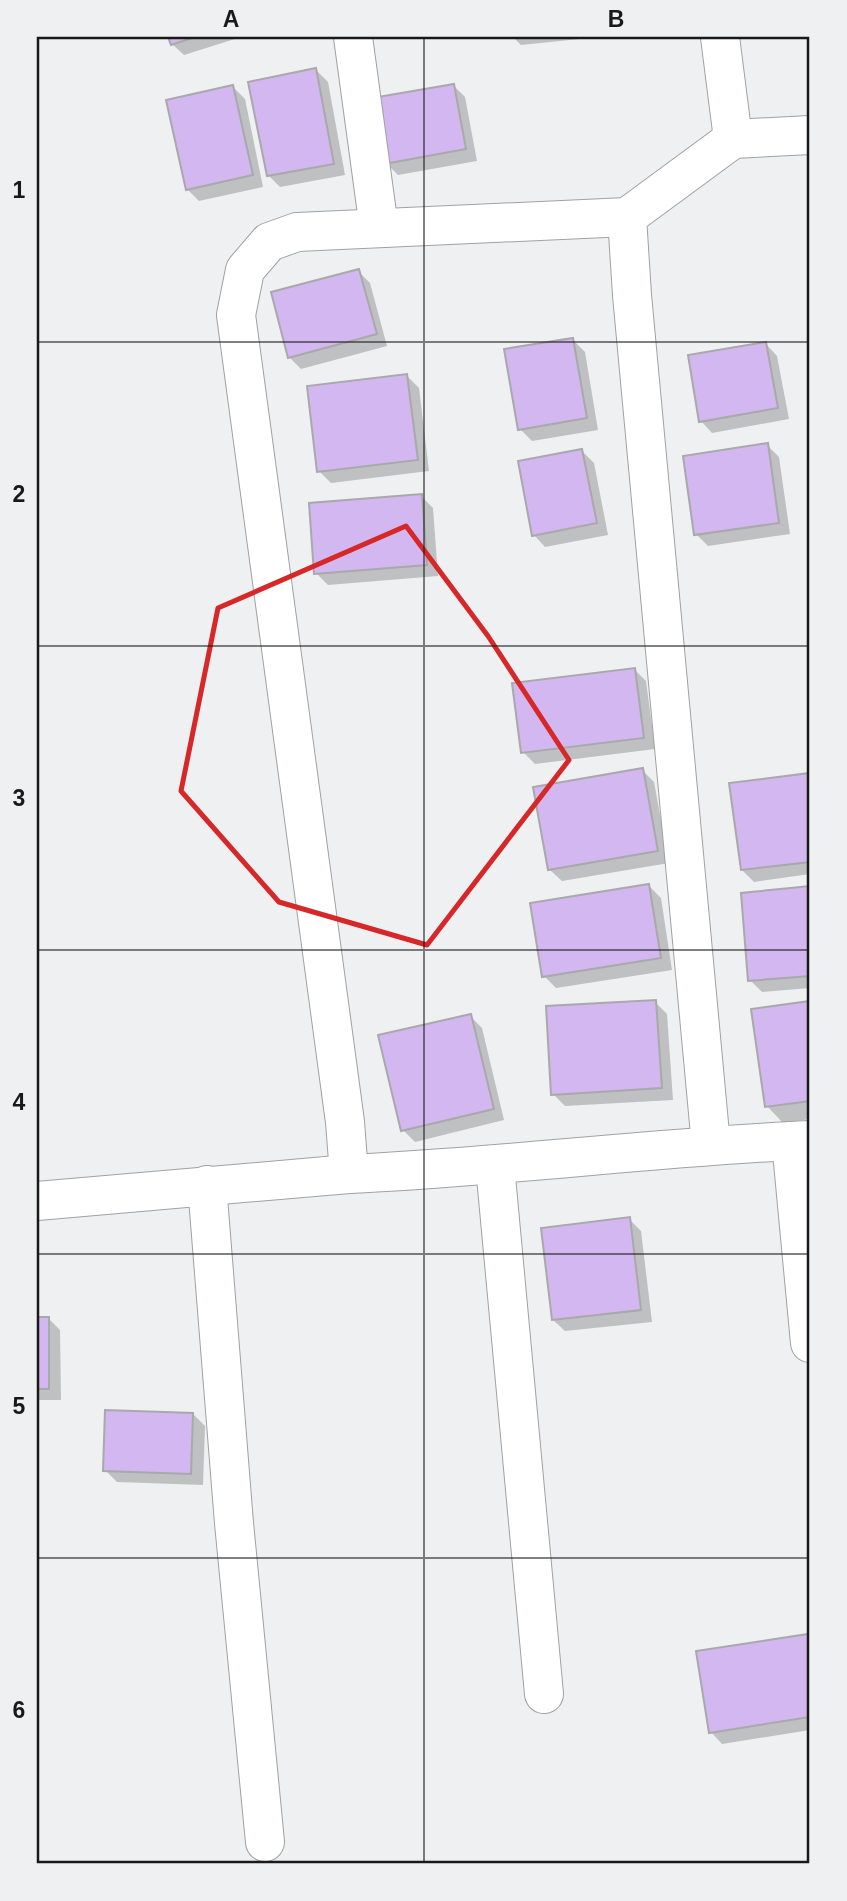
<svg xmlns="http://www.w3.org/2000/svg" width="847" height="1901" font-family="Helvetica,sans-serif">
	<rect width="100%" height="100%" fill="#eff0f2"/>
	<g fill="#0003">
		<polygon points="170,37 237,37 238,38 184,55 172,44"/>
		<polygon points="513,37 599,37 521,45"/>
		<polygon points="316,70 328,82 345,175 280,187 268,175"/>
		<polygon points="453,85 465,97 477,161 398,175 386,163"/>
		<polygon points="233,87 245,99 263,187 199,201 187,189"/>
		<polygon points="358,271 370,283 387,346 301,369 289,357"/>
		<polygon points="573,340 585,352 598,430 532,441 520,429"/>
		<polygon points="766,344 777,356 789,419 712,433 701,421"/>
		<polygon points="407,376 419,388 429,471 331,483 319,471"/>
		<polygon points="767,445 779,457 790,534 708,546 696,534"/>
		<polygon points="582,451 594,463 608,535 545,547 534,535"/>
		<polygon points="421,496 433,508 438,576 328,585 316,573"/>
		<polygon points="634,669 646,681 655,749 535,764 523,752"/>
		<polygon points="642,770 654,782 669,863 562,881 550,870"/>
		<polygon points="810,774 810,874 754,882 742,870 731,784"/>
		<polygon points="649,886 661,898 672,970 556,988 544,976"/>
		<polygon points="810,888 810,988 762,992 750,980 743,894"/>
		<polygon points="655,1002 667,1014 673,1100 565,1106 553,1094"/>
		<polygon points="810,1003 810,1119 783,1123 767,1106 753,1011"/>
		<polygon points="470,1016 482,1028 504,1120 415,1142 403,1130"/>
		<polygon points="629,1219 641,1231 652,1322 565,1331 553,1320"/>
		<polygon points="37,1318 48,1318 60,1330 61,1400 37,1400"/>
		<polygon points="193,1414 205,1426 203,1485 117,1482 105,1470"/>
		<polygon points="807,1636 810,1639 810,1730 722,1744 711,1732"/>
	</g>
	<g fill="#d3b7f1" stroke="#a9a8aa" stroke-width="2">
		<polygon points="168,37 195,37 171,45"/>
		<polygon points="316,68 334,164 267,176 248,82"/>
		<polygon points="454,84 466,149 384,164 372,98"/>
		<polygon points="233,85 253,175 186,190 166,100"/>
		<polygon points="359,269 377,334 288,358 271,292"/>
		<polygon points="573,338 587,418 518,430 504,349"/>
		<polygon points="766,342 778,408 699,422 688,355"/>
		<polygon points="407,374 418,460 317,472 307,386"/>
		<polygon points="768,443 779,523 694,535 683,456"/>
		<polygon points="582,449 597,523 532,536 518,461"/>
		<polygon points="422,494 427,565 314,574 309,503"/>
		<polygon points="635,668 644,738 521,753 512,683"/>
		<polygon points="643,768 658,851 548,870 533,787"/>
		<polygon points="810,773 810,862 741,870 729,783"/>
		<polygon points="649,884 661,958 542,977 530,903"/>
		<polygon points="810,886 810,976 748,981 741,893"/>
		<polygon points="656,1000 662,1088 551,1095 546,1006"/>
		<polygon points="810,1001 810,1101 765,1107 751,1009"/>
		<polygon points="471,1014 494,1109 401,1131 378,1035"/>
		<polygon points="630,1217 641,1310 552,1320 541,1228"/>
		<rect x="37" y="1317" width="12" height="72"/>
		<polygon points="105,1410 193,1413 191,1474 103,1471"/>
		<polygon points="808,1634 810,1651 810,1717 709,1733 696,1651"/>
	</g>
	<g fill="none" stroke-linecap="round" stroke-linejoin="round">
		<g stroke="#a0a1a3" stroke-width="40">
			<g id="minor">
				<polyline points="353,37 379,228"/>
				<polyline points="720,37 733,139 810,135"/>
				<path d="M627,217L297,232L269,242L245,270L236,315L345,1122L349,1174C503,1167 656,1147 810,1140"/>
				<polyline points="791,1141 810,1343"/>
				<polyline points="711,1145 632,295 627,217 733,139"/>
				<polyline points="495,1166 544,1694"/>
				<polyline points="207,1185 234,1523 265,1842"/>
				<polyline points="37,1201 349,1174"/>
			</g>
		</g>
		<use href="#minor" stroke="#fff" stroke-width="38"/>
	</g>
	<path fill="none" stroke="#d62828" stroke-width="5" stroke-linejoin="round" d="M406,526L488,636L569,760L427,945L279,902L181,791L218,608Z"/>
	<path fill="none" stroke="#19191a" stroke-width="2" stroke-opacity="0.55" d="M424,37V1864M37,342H810M37,646H810M37,950H810M37,1254H810M37,1558H810"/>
	<rect width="847" height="1901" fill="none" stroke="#eff0f2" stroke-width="77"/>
	<rect x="38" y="38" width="770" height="1824" fill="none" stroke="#19191a" stroke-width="2.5"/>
	<g font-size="23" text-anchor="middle" font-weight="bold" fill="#19191a">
		<text x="231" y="27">A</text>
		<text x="616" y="27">B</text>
		<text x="19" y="198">1</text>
		<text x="19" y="502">2</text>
		<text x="19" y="806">3</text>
		<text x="19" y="1110">4</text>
		<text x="19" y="1414">5</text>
		<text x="19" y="1718">6</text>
	</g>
</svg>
